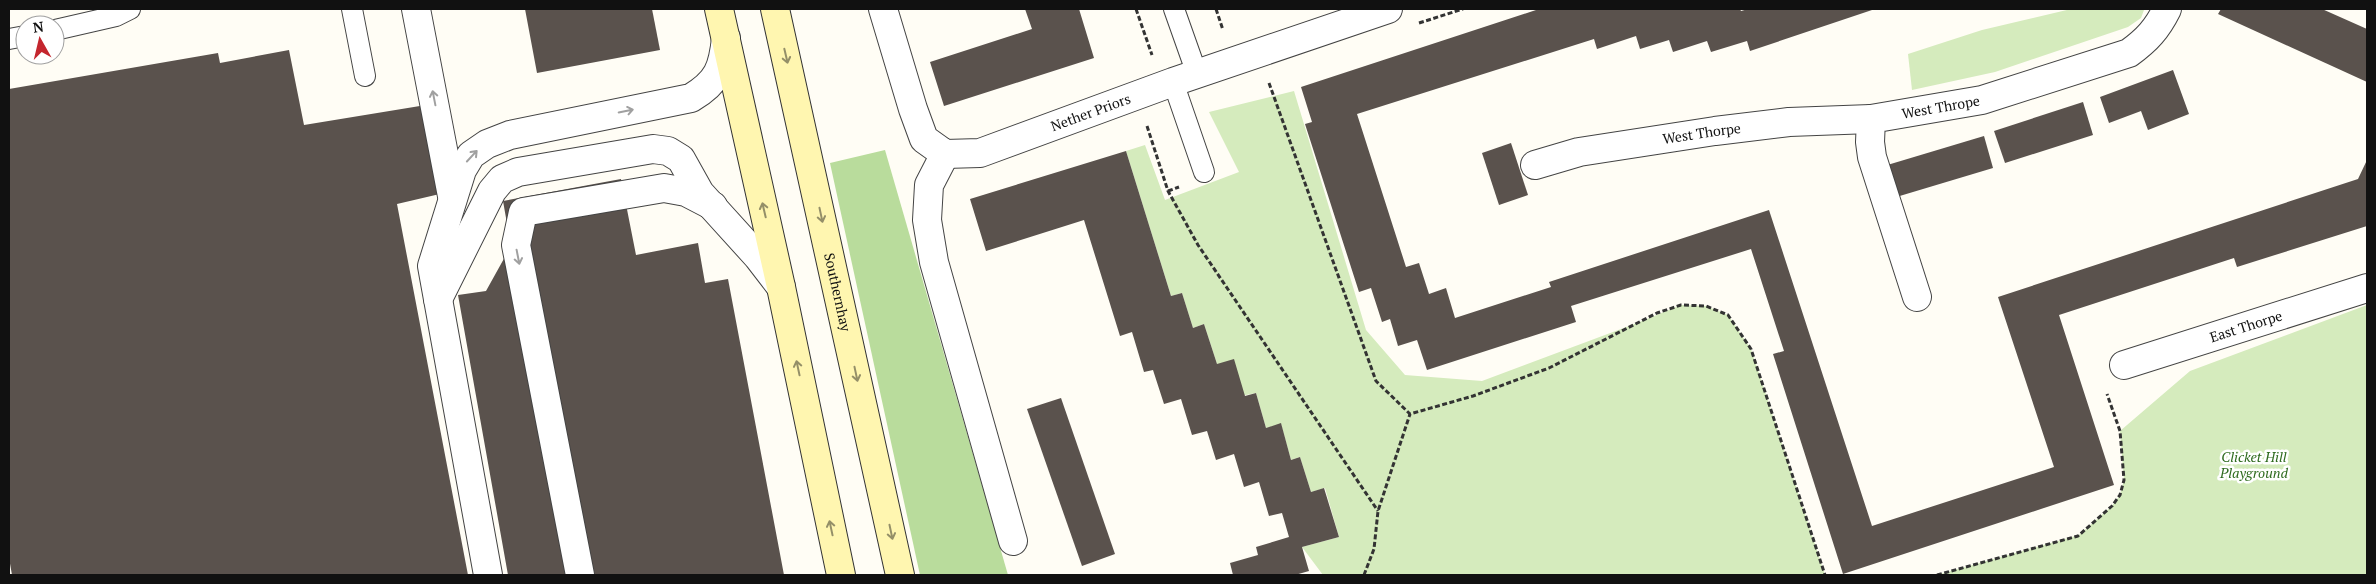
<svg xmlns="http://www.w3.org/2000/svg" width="2376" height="584" font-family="'PT Serif',serif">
	<rect width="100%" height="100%" fill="#fffdf5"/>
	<g fill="#d5ebbd">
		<polygon points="2071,9 2144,10 2141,18 2128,27 1995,72 1912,90 1908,54 1982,30"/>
		<polygon points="1294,91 1366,330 1405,375 1482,381 1637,323 1681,305 1706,306 1728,315 1751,349 1825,575 1323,575 1302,547 1339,537 1325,488 1311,492 1300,457 1291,460 1281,424 1266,428 1256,393 1241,396 1217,364 1204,324 1193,328 1182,293 1171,296 1126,151 1145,145 1165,200 1239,172 1209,112"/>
		<polygon points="2367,305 2367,575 1937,575 2079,535 2112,506 2120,495 2124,480 2120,431 2190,371"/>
	</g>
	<polygon fill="#b9dc9c" points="885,150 1008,575 920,575 830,163"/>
	<g fill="#5a524d">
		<polygon points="525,9 652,9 660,50 537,73"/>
		<polygon points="1025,9 1079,9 1094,58 944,106 930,62 1032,29"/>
		<polygon points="1539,9 1740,9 1741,11 1748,9 1875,9 1750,51 1747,41 1711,52 1707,41 1673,52 1669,40 1640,49 1636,36 1597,49 1594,39 1357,114 1406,267 1419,263 1429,294 1446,288 1455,318 1551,287 1549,282 1769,210 1872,526 2054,467 1998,297 2358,179 2367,160 2367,226 2237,267 2234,258 2059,315 2114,485 1843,574 1773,354 1784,351 1751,249 1571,306 1576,322 1427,370 1417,340 1398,346 1390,319 1382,322 1371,288 1359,292 1305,124 1312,122 1301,87"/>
		<polygon points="2221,9 2322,9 2367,29 2367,82 2218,14"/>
		<polygon points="289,50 304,125 426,105 444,193 397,204 468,575 12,575 9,558 9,89 218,53 220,63"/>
		<polygon points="2173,70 2189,114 2148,130 2141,111 2109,123 2100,97"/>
		<polygon points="2083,102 2093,135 2005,163 1994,131"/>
		<polygon points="1984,136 1993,168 1893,198 1884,166"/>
		<polygon points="1511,143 1528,195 1499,205 1482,153"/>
		<polygon points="1126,151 1171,296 1182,293 1193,328 1204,324 1217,364 1234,359 1245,396 1256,393 1266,428 1281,423 1291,460 1300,457 1311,492 1324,488 1339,537 1302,547 1309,571 1295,575 1233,575 1230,563 1258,555 1256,547 1289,537 1282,513 1269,516 1259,482 1244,487 1234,454 1216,460 1207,431 1192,435 1181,399 1164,404 1153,370 1144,372 1132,332 1120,336 1084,220 986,251 970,199"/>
		<polygon points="621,179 636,255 698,243 705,283 728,279 784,575 508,575 458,295 486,291 511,246 503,201"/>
		<polygon points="1061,398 1115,554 1082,566 1027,409"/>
	</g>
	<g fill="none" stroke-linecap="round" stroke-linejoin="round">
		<g stroke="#444" stroke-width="22">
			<g id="lane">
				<polyline points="352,9 365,76"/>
				<polyline points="1174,9 1197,74"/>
				<polyline points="55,30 116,16 130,9"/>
				<polyline points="9,39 25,36"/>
				<polyline points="1173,82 1204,172"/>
			</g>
		</g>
		<g stroke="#444" stroke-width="30">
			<g id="street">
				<polyline points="416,9 452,196"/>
				<path id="s1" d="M883,9L913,109L924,139L945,154L980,153L1173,82L1388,9"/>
				<polyline points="945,154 929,185 927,220 934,262 1013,541"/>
				<path id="s2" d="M1535,165L1579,152L1715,131L1789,122L1871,119"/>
				<path id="s3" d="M1917,297L1872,157L1870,142L1871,119L1982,100L2129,53C2147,40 2157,29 2167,9"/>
				<polyline points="438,299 492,191 502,179 518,172 653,149 668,151 681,159 700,193 758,257 781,287"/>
				<path id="s4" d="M2124,365L2367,288"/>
				<path d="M488,575L432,266L462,170L471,155L487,144L510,135L691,98C718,82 723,68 726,38"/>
				<polyline points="580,575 516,245 523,212 664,188 686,192 713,206"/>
			</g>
		</g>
		<g stroke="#333" stroke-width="30">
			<g id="secondary">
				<polyline points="719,9 781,287 841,575"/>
				<path id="s5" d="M775,9L900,575"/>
			</g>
		</g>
		<g stroke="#333" stroke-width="3" stroke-dasharray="5 2.5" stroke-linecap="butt">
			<polyline points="1136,9 1152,55"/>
			<polyline points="1216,9 1223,30"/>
			<polyline points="1419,23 1463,9"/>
			<polyline points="1269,83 1376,381 1410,414 1473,396 1549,368 1657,313 1681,305 1706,306 1728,315 1751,349 1825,575"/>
			<polyline points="1147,126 1168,191 1198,245 1378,511"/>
			<polyline points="1168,191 1179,187"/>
			<polyline points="1364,575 1374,549 1378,511 1410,414"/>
			<polyline points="1937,575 2078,536 2112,506 2120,495 2124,480 2120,431 2107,394"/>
		</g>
		<use href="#lane" stroke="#fff" stroke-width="20"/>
		<use href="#street" stroke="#fff" stroke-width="28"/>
		<use href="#secondary" stroke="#fff6b0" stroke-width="28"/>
	</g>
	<defs><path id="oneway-shaft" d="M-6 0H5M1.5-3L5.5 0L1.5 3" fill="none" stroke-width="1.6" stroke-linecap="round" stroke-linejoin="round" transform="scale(1.25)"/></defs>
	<g stroke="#948f68">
		<use href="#oneway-shaft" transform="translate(786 56) rotate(77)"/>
		<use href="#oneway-shaft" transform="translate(764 210) rotate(-103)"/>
		<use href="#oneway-shaft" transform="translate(821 215) rotate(78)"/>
		<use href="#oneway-shaft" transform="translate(798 368) rotate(-102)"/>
		<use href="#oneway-shaft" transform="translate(856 374) rotate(78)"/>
		<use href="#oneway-shaft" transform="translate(831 528) rotate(-102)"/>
		<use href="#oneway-shaft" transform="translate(891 532) rotate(78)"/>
	</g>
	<g stroke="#a0a0a0">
		<use href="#oneway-shaft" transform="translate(434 98) rotate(-101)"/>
		<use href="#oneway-shaft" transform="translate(626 111) rotate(-11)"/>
		<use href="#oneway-shaft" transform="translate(472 156) rotate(-47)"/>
		<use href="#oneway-shaft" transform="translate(518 257) rotate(79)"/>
	</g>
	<g text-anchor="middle" stroke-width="5" stroke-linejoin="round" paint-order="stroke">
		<g font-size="14" fill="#111" stroke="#fff">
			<text dy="5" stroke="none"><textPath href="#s3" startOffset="256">West Thrope</textPath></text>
			<text dy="5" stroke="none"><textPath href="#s1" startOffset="315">Nether Priors</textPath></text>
			<text dy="5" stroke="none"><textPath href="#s2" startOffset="170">West Thorpe</textPath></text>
			<text dy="5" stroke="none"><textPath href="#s5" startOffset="290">Southernhay</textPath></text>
			<text dy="5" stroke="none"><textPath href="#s4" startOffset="128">East Thorpe</textPath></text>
		</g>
		<g font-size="14" font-style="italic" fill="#2f6b1f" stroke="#fff">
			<text x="2254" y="462">Clicket Hill<tspan x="2254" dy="16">Playground</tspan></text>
		</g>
	</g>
	<rect width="2376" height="584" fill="none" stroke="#111111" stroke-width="20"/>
	<g transform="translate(40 40) rotate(352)"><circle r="24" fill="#ffffff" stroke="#a0a0a0"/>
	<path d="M0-4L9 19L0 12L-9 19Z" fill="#c4262e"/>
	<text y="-8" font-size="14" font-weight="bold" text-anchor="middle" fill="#111111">N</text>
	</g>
</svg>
